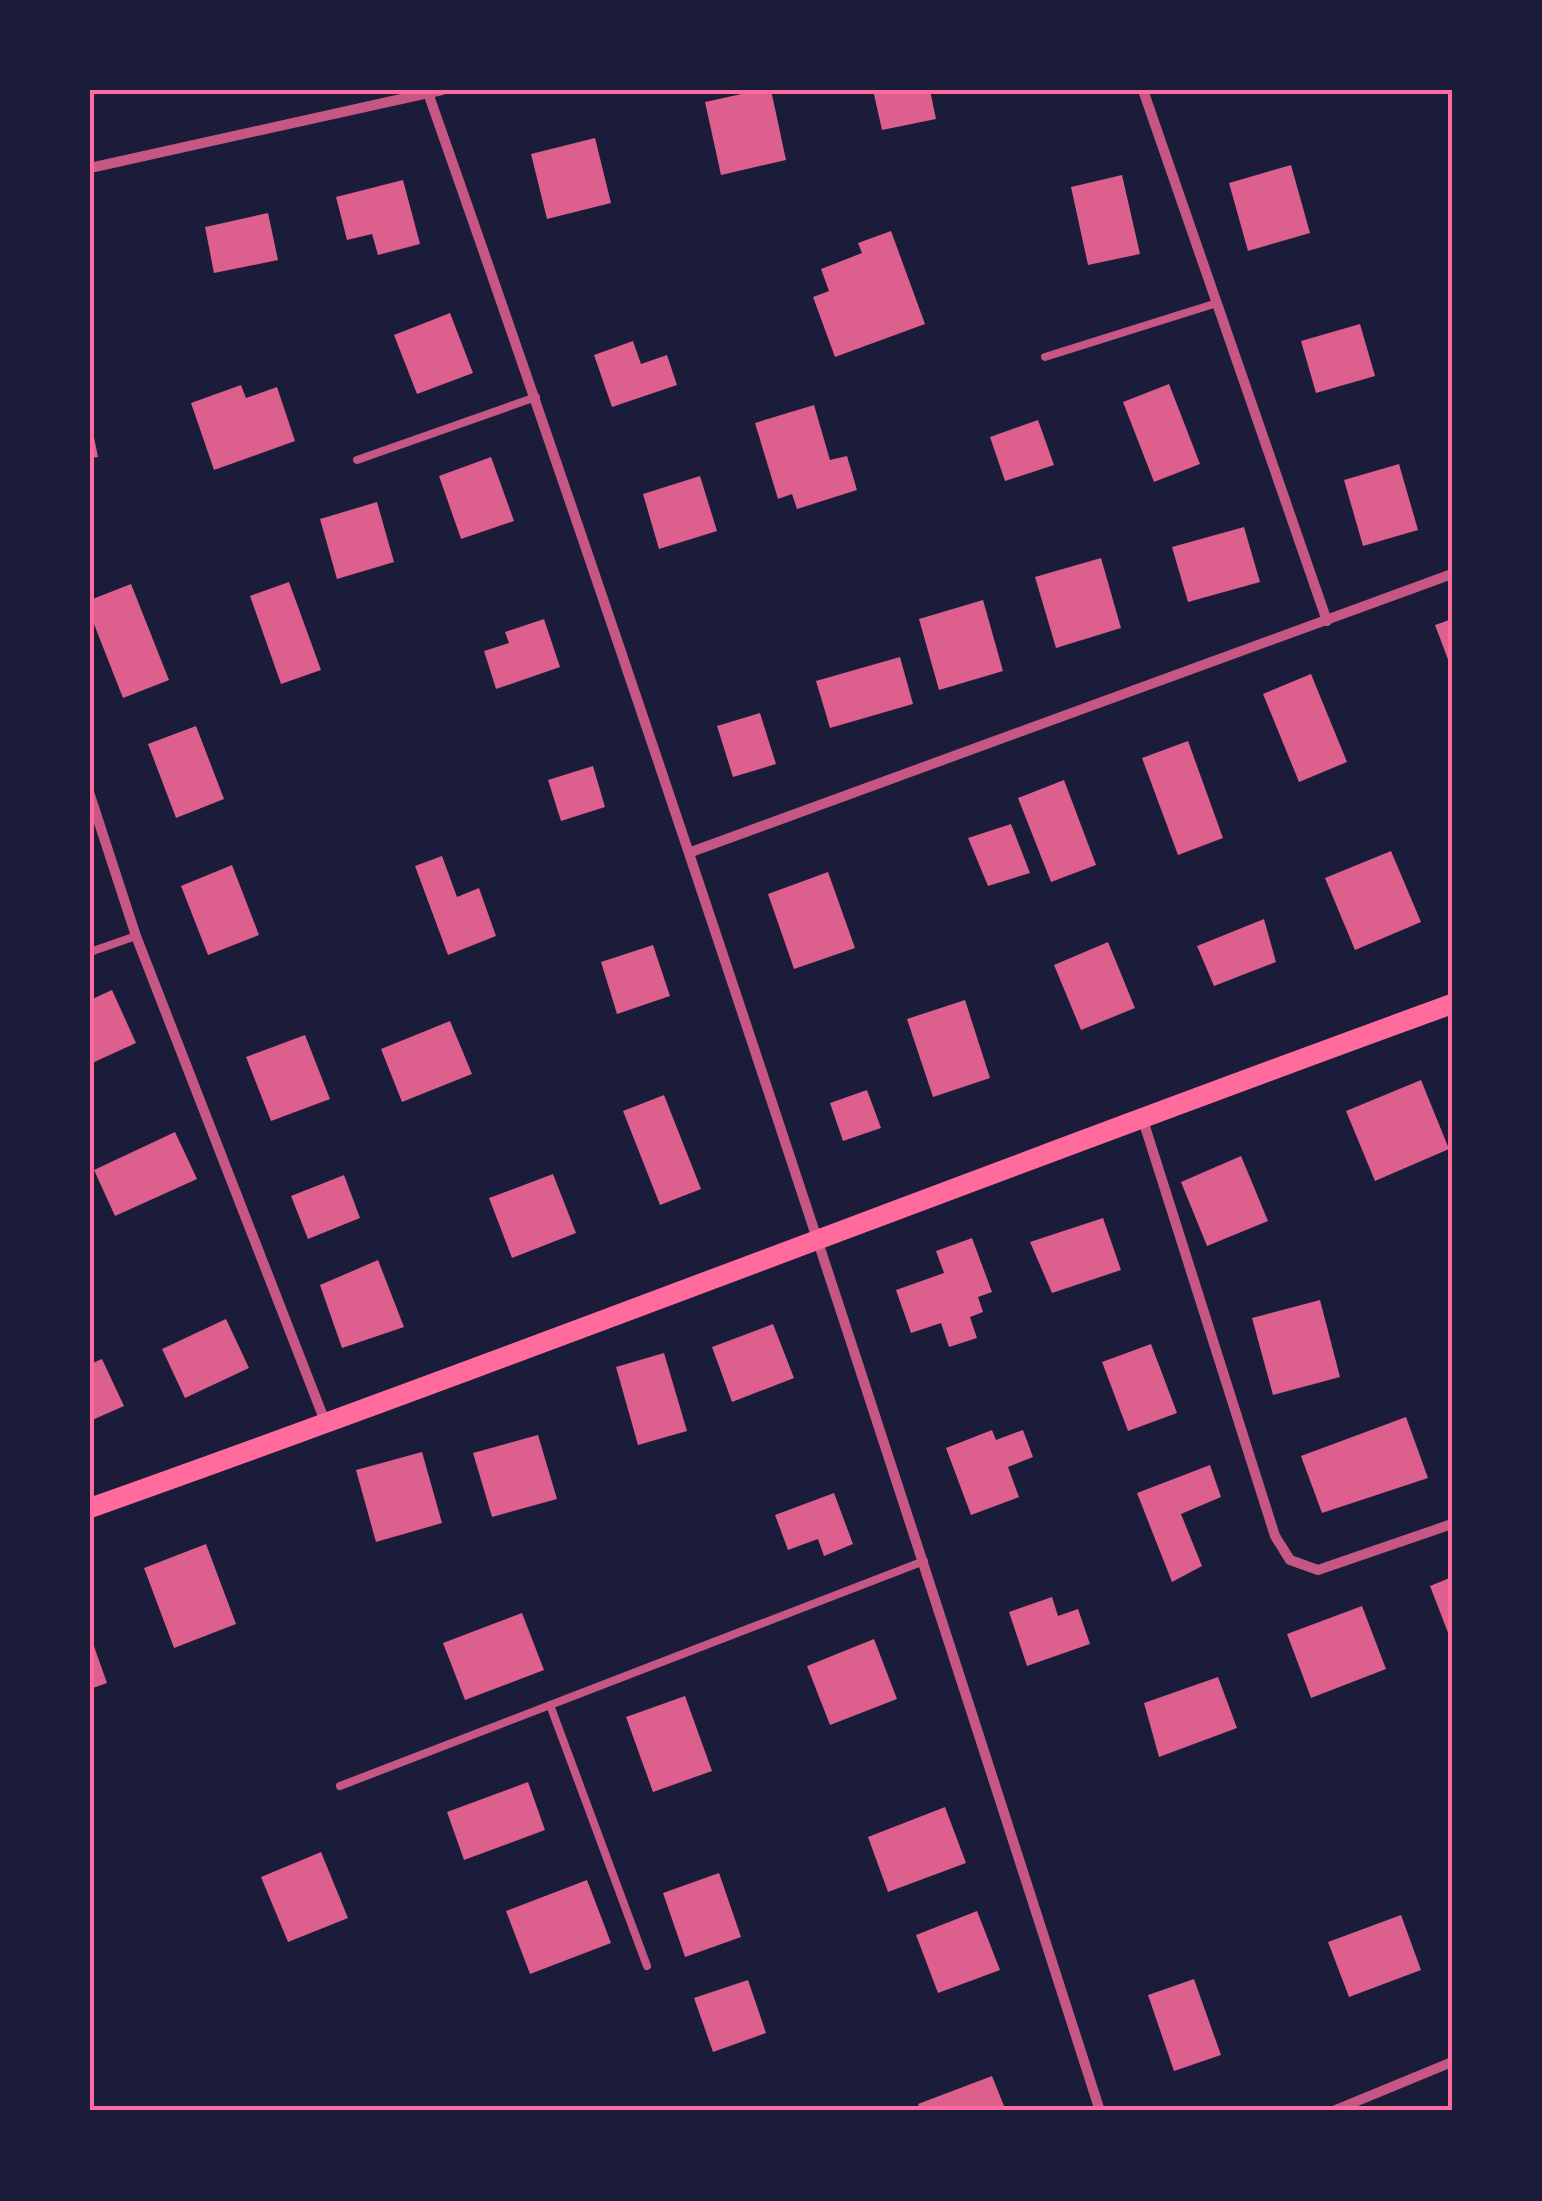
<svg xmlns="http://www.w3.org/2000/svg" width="1542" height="2201" font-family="'IBM Plex Serif',serif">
	<rect width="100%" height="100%" fill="#1b1b3a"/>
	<g fill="#dd5f8e">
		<polygon points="760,90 771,90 786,160 721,175 705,102"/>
		<polygon points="873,90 930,90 936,119 882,130"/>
		<polygon points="595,138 611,203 547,219 531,154"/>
		<polygon points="1291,165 1310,233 1248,251 1229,183"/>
		<polygon points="1122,175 1140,254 1088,265 1071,187"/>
		<polygon points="403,180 420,244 378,255 372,234 347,240 336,197"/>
		<polygon points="268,213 278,260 214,273 205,227"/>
		<polygon points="891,231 925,324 835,357 813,297 829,291 821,269 862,253 858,243"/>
		<polygon points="450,313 473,373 417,394 394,335"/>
		<polygon points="1360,324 1375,376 1316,393 1301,341"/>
		<polygon points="633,341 641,364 667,355 677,385 612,407 594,355"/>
		<polygon points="1169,384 1200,464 1154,482 1123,402"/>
		<polygon points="241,385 246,398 277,387 295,441 214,470 191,403"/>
		<polygon points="814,405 830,460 847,456 857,490 797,509 792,494 778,499 755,423"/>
		<polygon points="1038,420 1054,465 1005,481 990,437"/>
		<polygon points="92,427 98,457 90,458 90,428"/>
		<polygon points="491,457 514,521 461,539 439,476"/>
		<polygon points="1399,464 1418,530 1363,546 1344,480"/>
		<polygon points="700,476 717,531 659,549 643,494"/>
		<polygon points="377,502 394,562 337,579 320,519"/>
		<polygon points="1244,527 1260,582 1188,602 1172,547"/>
		<polygon points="1101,558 1121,628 1056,648 1035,577"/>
		<polygon points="289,582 321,670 281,684 250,596"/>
		<polygon points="131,584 169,680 123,698 90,614 90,600"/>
		<polygon points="983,600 1003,671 939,690 919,619"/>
		<polygon points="544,619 560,667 496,689 484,651 509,643 505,632"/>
		<polygon points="1452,619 1452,670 1435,625"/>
		<polygon points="900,657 913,704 830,728 816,681"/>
		<polygon points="1311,674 1347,762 1299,782 1263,694"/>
		<polygon points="760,713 776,764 733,777 717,726"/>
		<polygon points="196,726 224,799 176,818 148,744"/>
		<polygon points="1188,741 1223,838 1178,855 1142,758"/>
		<polygon points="593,766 605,807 561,821 548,780"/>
		<polygon points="1064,780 1096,865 1051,882 1018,798"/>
		<polygon points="1011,824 1030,873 988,886 968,838"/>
		<polygon points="1391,851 1421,922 1355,950 1325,878"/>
		<polygon points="442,856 457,897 479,888 496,936 448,955 415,866"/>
		<polygon points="232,865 259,935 208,955 181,886"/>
		<polygon points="828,872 855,948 794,969 768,894"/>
		<polygon points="1264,919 1276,962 1214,986 1197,946"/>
		<polygon points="1108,942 1135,1008 1081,1030 1054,965"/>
		<polygon points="653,945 670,996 617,1014 601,962"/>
		<polygon points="112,990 136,1043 90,1064 90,1000"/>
		<polygon points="965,1000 990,1078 933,1097 907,1019"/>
		<polygon points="450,1021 472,1074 402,1102 381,1049"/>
		<polygon points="305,1035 330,1099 271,1121 246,1057"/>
		<polygon points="1421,1080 1449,1149 1375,1181 1346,1111"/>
		<polygon points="867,1090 881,1128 843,1141 830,1103"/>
		<polygon points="664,1095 701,1189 660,1205 623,1111"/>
		<polygon points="175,1132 197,1179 115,1216 94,1170"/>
		<polygon points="1241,1156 1268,1221 1207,1246 1181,1182"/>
		<polygon points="553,1174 576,1233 512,1258 489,1198"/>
		<polygon points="344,1175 360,1218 308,1239 291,1196"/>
		<polygon points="1103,1218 1121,1270 1052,1293 1030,1242"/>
		<polygon points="972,1238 992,1292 978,1297 983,1312 970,1317 977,1338 949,1347 941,1323 911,1333 896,1290 944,1273 936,1251"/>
		<polygon points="378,1260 404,1327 342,1348 320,1285"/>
		<polygon points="1320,1300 1340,1377 1273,1395 1252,1318"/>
		<polygon points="226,1319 249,1368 185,1398 162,1349"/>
		<polygon points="773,1324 794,1378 732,1402 712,1347"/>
		<polygon points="1151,1344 1177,1413 1128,1431 1102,1362"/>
		<polygon points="664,1353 687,1431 638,1445 616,1367"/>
		<polygon points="102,1359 124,1406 90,1421 90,1364"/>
		<polygon points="1406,1417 1428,1478 1322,1513 1301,1456"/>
		<polygon points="992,1430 996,1440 1023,1430 1033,1457 1008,1467 1019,1497 971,1515 946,1448"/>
		<polygon points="538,1435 557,1499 492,1517 473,1453"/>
		<polygon points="422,1452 442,1523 376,1542 356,1470"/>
		<polygon points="1210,1465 1221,1497 1181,1514 1202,1566 1172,1582 1137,1493"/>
		<polygon points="834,1493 853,1544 824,1556 818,1539 788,1550 775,1515"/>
		<polygon points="206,1544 236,1624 174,1648 144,1568"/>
		<polygon points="1452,1577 1452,1643 1430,1586"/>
		<polygon points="1052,1597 1058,1616 1078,1609 1090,1644 1027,1666 1009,1612"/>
		<polygon points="1362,1606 1386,1669 1311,1698 1287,1634"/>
		<polygon points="522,1613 544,1670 465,1700 443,1643"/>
		<polygon points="90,1635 107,1683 90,1689"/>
		<polygon points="874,1639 897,1699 830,1725 807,1666"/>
		<polygon points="1218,1677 1237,1728 1159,1757 1144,1703"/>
		<polygon points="685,1696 712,1771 653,1792 626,1717"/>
		<polygon points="528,1782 545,1830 464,1860 447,1812"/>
		<polygon points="945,1807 966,1863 888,1892 868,1837"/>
		<polygon points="321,1852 348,1918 288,1942 261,1877"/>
		<polygon points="719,1873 741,1937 685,1957 663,1893"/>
		<polygon points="587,1880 611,1943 530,1974 506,1911"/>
		<polygon points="977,1911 1000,1970 938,1993 916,1935"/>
		<polygon points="1401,1915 1421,1970 1349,1997 1328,1942"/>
		<polygon points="1194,1979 1221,2055 1174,2071 1148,1995"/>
		<polygon points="748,1980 766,2033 713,2052 694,1998"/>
		<polygon points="992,2076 1006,2111 921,2111 918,2104"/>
	</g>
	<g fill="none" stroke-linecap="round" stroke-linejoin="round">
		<g stroke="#c65784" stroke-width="8">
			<polyline points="1045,357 1217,303"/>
			<polyline points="357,460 536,397"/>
			<polyline points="90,952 136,936"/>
			<polyline points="550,1705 647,1966"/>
			<polyline points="340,1786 924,1561"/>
		</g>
		<g stroke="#c65784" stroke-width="10">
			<path d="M427,90C663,760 883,1435 1100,2111"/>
			<polyline points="1143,90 1327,621"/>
			<polyline points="90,168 442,90"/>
			<polyline points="90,795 136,936 326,1424"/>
			<polyline points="691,852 1452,574"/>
			<polyline points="1142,1117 1275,1536 1290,1560 1318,1570 1452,1524"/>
			<polyline points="1333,2111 1452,2062"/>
		</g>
		<path stroke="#ff6b9d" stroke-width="20" d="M90,1508C546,1346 997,1169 1452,1004"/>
	</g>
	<rect width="1542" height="2201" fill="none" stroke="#1b1b3a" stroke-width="185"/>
	<rect x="92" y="92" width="1358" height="2016" fill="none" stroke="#ff6b9d" stroke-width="4"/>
</svg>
